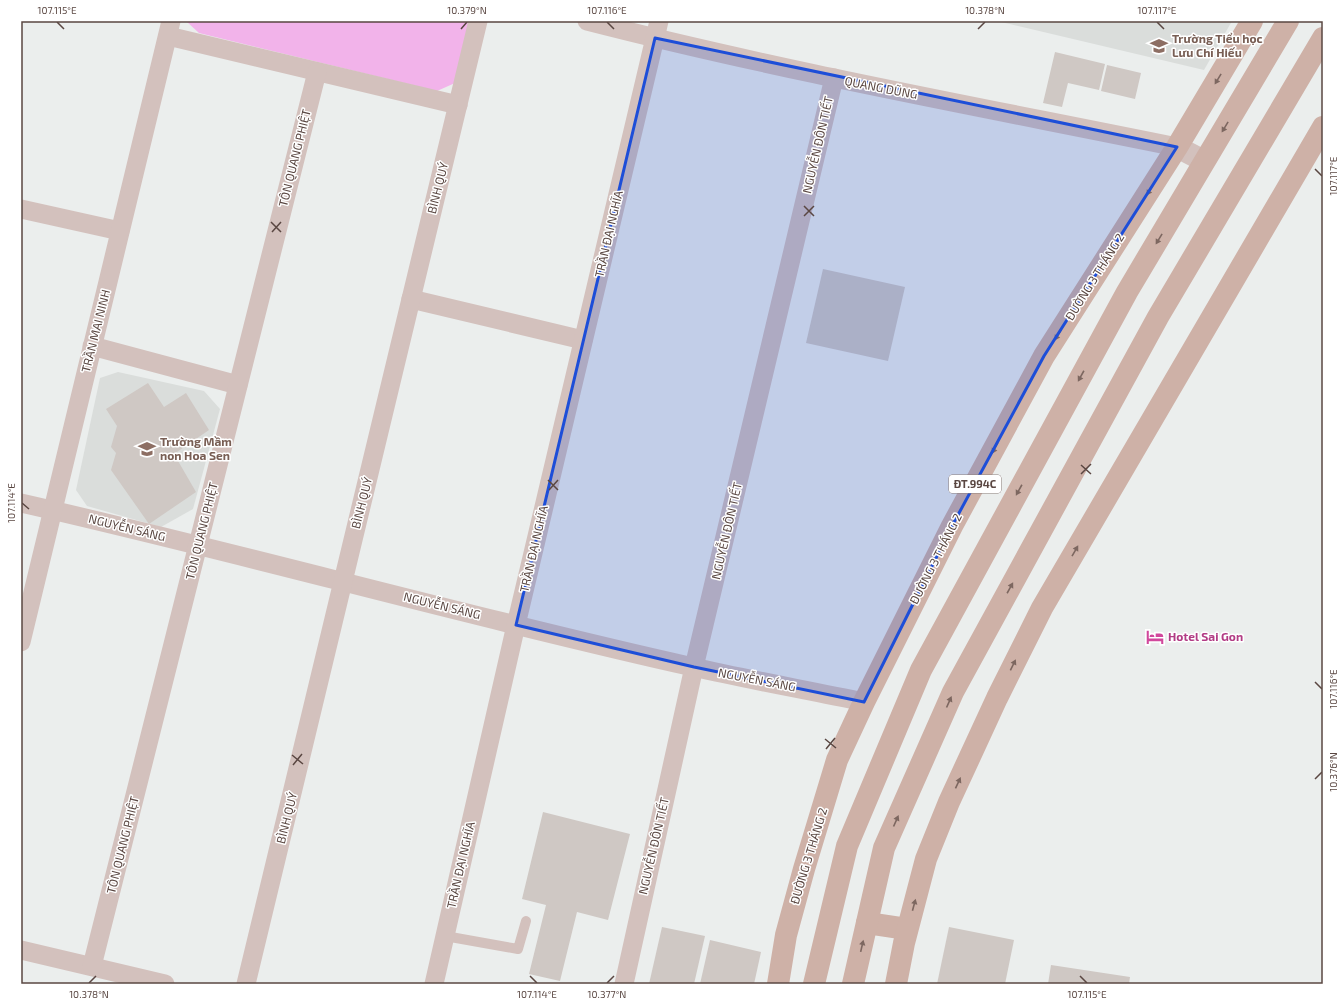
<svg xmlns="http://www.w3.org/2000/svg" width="1344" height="1005" font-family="'Exo 2',sans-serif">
	<rect width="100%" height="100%" fill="#ebeeed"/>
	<g fill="#dadddb">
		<polygon points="997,21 1232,21 1204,70"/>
		<polygon points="118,372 204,391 220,409 193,509 161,527 87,506 76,490 100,378"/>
	</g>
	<polygon fill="#f2b3ea" points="186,21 470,21 455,83 437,91 199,33"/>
	<g fill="#cfc8c4">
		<polygon points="1055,52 1105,64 1099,90 1068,83 1062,107 1043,103"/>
		<polygon points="1107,65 1141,73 1135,99 1101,91"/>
		<polygon points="823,269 905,287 888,361 806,343"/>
		<polygon points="148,383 164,407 186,393 209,430 174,454 196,492 149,524 111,470 116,453 111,447 117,426 106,409"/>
		<polygon points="543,812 630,834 608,920 577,912 560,981 529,974 546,905 522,899"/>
		<polygon points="662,927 705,936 694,984 649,984"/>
		<polygon points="949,927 1014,940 1005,984 937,984"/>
		<polygon points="710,940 761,952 754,984 700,984"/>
		<polygon points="1051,965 1130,977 1129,984 1048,984"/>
	</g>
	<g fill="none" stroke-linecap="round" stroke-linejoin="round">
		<polyline stroke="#d3c1bd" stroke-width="10" points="445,936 518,949 526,921"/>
		<g stroke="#d3c1bd" stroke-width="19">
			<path d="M587,21C782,71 980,107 1177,147"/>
			<polyline points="168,36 458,105"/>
			<polyline points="21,209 120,231"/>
			<polyline points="411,299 583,340"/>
			<polyline points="92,346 238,385"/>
			<path d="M21,503C246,554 468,617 693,667C750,680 807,690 864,702"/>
			<polyline points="21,642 171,21"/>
			<polyline points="21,950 165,984"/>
			<polyline points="92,966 317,72"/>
			<polyline points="246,984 478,21"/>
			<polyline points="434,984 516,625 659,21"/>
			<polyline points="624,984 694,667 834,78"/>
		</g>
		<polyline stroke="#d3c1bd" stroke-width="22" points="1177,147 1204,161"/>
		<g stroke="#ceb1a7" stroke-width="22">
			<polyline points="867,923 907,929"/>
			<polyline points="778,984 786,935 804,869 837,760 864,702 952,526 1044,356 1177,147 1252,21"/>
			<polyline points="814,984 847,846 921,670 1127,292 1288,21"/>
			<polyline points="853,984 884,848 953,692 1158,317 1323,38"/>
			<polyline points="896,984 904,943 926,859 949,802 997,698 1042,608 1323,127"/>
		</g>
	</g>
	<defs><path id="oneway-solid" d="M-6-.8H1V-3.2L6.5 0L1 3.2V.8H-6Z"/></defs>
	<g fill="#7d6760">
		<use href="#oneway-solid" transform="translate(1218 79) rotate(121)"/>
		<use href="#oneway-solid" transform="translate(1225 127) rotate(121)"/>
		<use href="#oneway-solid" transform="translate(1150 190) rotate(122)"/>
		<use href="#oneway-solid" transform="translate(1159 239) rotate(121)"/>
		<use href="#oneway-solid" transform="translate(1058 335) rotate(122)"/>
		<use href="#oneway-solid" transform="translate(1081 376) rotate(119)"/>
		<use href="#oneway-solid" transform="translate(995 448) rotate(118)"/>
		<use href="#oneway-solid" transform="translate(1019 490) rotate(119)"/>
		<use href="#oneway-solid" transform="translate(1075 551) rotate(-60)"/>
		<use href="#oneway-solid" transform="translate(1010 588) rotate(-61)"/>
		<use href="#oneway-solid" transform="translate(1013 665) rotate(-64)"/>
		<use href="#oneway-solid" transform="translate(949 702) rotate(-66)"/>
		<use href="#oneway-solid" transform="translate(958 783) rotate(-65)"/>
		<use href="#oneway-solid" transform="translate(896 821) rotate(-66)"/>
		<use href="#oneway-solid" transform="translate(914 905) rotate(-75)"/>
		<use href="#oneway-solid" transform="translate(862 946) rotate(-77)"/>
	</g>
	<path fill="#1d4ed8" fill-opacity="0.2" stroke="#1d4ed8" stroke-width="3" stroke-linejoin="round" d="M655,38L1177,147L1044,356L952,526L864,702L694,667L516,625Z"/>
	<path fill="none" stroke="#5a4742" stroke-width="1.5" d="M57,22L64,29M607,22L614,29M1157,22L1164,29M461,29L467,22M978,29L985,22M1315,169L1322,176M804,206L814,216M804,216L814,206M271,222L281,232M272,232L281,222M1081,465L1091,474M1081,474L1091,464M548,480L558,490M549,490L558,480M22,503L29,509M1315,682L1322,689M825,739L836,748M826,749L835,738M292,755L303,764M293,765L302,754M1315,779L1322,772M530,976L537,983M1080,976L1087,983M89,983L96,976M607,983L614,976"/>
	<defs>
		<g id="school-bare" transform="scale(1.38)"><path d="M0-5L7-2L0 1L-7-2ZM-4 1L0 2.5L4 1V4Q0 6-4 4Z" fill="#8d6e63" stroke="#fff" stroke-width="2.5" paint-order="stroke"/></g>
		<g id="hotel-bare" transform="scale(1.38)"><path d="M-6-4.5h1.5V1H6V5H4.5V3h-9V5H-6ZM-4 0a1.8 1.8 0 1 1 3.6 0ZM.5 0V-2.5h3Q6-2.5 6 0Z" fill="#d1479c" stroke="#fff" stroke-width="2.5" paint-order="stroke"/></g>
	</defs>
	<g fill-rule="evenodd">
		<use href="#school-bare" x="1159" y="46"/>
		<use href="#school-bare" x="147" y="449"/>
		<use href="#hotel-bare" x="1155" y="637"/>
	</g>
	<g text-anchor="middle" stroke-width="3" stroke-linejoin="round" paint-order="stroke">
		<rect fill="#fff" stroke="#8c7e7b" stroke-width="1" x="949" y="475" width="52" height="18" rx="3"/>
		<g font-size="11" font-weight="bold" fill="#5a4742">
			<text x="975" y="488">ĐT.994C</text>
		</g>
		<g font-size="12" font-weight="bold" fill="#785e54" stroke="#fff" text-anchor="start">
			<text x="1172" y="43">Trường Tiểu học<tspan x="1172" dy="14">Lưu Chí Hiếu</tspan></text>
			<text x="160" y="446">Trường Mầm<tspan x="160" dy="14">non Hoa Sen</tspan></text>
		</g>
		<g font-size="12" fill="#5a4742" stroke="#fff">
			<text transform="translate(881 88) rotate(11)" y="4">QUANG DŨNG</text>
			<text transform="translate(818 145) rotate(-77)" y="4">NGUYỄN ĐÔN TIẾT</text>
			<text transform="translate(295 158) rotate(-76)" y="4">TÔN QUANG PHIỆT</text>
			<text transform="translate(438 188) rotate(-76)" y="4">BÌNH QUÝ</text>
			<text transform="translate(609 234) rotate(-77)" y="4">TRẦN ĐẠI NGHĨA</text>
			<text transform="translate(1095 277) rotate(-58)" y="4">ĐƯỜNG 3 THÁNG 2</text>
			<text transform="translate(96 331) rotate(-76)" y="4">TRẦN MAI NINH</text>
			<text transform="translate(362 503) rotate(-76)" y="4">BÌNH QUÝ</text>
			<text transform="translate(127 528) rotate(14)" y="4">NGUYỄN SÁNG</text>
			<text transform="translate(202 531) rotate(-76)" y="4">TÔN QUANG PHIỆT</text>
			<text transform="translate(727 531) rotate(-77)" y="4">NGUYỄN ĐÔN TIẾT</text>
			<text transform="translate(534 549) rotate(-77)" y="4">TRẦN ĐẠI NGHĨA</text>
			<text transform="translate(936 559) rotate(-63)" y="4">ĐƯỜNG 3 THÁNG 2</text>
			<text transform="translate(442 606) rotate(14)" y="4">NGUYỄN SÁNG</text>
			<text transform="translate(757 680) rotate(11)" y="4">NGUYỄN SÁNG</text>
			<text transform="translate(287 818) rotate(-76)" y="4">BÌNH QUÝ</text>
			<text transform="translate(123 845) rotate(-76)" y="4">TÔN QUANG PHIỆT</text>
			<text transform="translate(654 846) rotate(-77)" y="4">NGUYỄN ĐÔN TIẾT</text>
			<text transform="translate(809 856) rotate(-73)" y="4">ĐƯỜNG 3 THÁNG 2</text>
			<text transform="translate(461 865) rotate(-77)" y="4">TRẦN ĐẠI NGHĨA</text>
		</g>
		<g font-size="12" font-weight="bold" fill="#b23c85" stroke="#fff" text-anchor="start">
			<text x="1168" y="641">Hotel Sai Gon</text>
		</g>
	</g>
	<rect width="1344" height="1005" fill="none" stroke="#ffffff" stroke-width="44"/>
	<rect x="22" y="22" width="1300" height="961" fill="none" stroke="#5a4742" stroke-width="1.5"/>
	<g font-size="10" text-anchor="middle" fill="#5a4742">
		<text x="57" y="14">107.115°E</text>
		<text x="467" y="14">10.379°N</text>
		<text x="607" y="14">107.116°E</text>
		<text x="985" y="14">10.378°N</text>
		<text x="1157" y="14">107.117°E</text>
		<text transform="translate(1333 176) rotate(-90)" y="4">107.117°E</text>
		<text transform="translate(11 503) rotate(-90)" y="4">107.114°E</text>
		<text transform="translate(1333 689) rotate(-90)" y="4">107.116°E</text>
		<text transform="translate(1333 772) rotate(-90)" y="4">10.376°N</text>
		<text x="89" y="998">10.378°N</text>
		<text x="537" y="998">107.114°E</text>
		<text x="607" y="998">10.377°N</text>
		<text x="1087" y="998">107.115°E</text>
	</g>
</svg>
